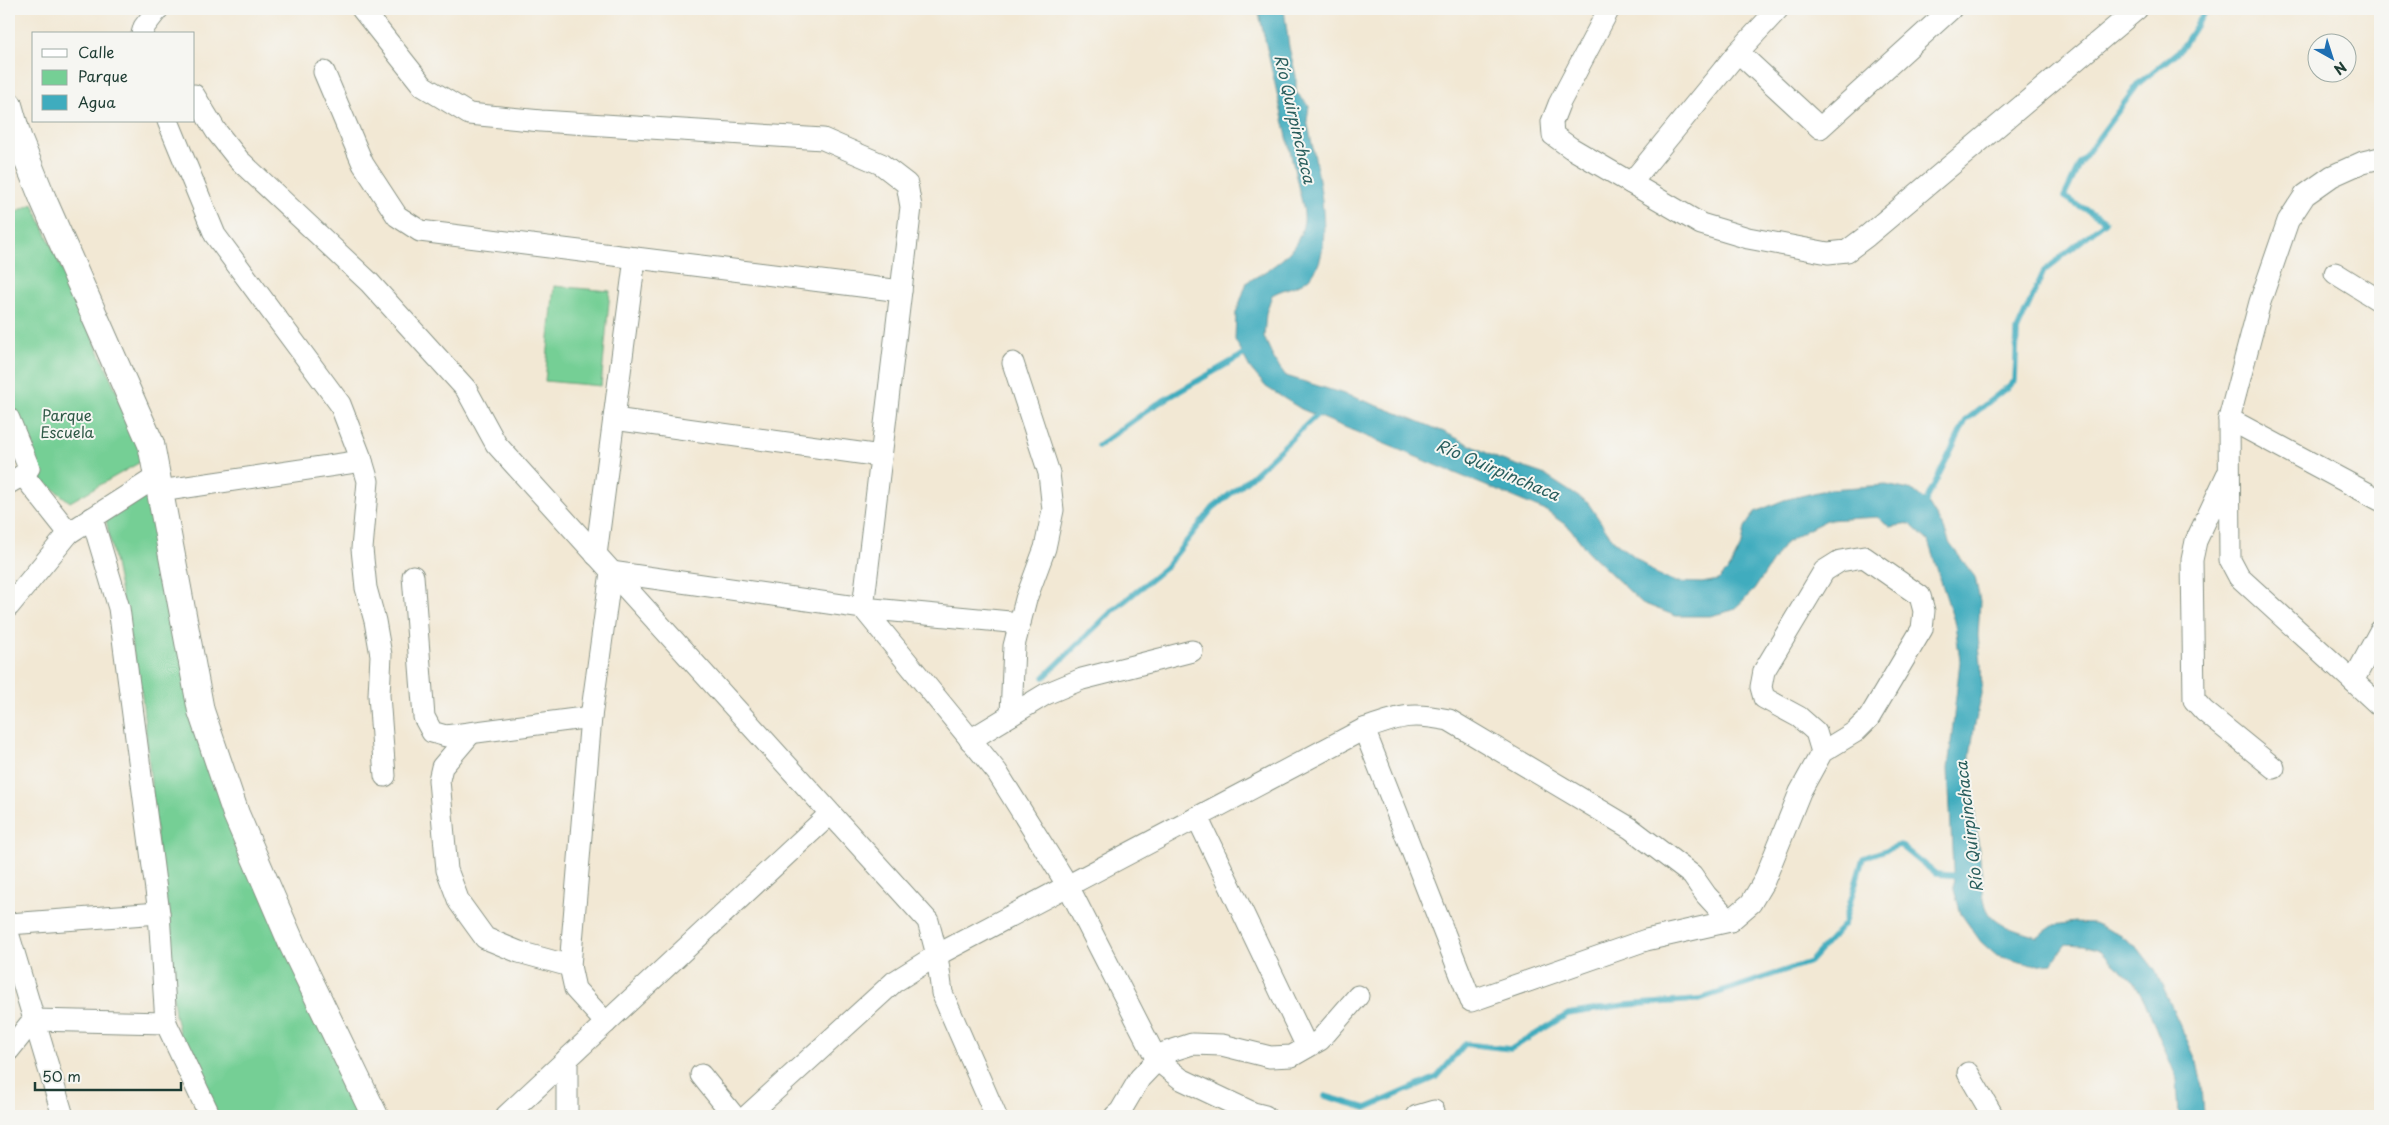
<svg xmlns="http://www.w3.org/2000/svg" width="2389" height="1125" font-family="'Playpen Sans',sans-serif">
	<rect width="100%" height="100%" fill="#f6f6f2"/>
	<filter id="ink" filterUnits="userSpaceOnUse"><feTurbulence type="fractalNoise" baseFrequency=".02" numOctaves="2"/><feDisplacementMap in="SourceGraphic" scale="10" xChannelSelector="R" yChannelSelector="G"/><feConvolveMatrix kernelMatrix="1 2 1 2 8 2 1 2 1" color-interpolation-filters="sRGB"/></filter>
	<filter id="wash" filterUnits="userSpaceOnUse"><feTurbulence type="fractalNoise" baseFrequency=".0096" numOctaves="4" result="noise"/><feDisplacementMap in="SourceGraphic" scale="20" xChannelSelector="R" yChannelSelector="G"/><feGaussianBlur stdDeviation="1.12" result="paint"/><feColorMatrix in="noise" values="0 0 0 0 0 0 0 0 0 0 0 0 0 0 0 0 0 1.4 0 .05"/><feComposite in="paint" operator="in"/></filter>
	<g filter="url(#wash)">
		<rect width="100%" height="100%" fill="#f2e8d4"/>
		<g fill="#75cf95" stroke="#4a8664">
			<polygon points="33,204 138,439 144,460 70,502 22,464 9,437 9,215"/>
			<polygon points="554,286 610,291 601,386 545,381"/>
			<polygon points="148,495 172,621 363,1116 217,1116 181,1040 175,1015 142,696 106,520"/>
		</g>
		<path fill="#3facbe" stroke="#2f7479" d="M1258,9H1284L1289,47L1296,76V92L1309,106L1307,120C1314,155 1338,246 1312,275C1301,288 1285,287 1272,295L1266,313L1264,337L1275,361L1286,376L1354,397L1408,417L1444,432L1499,459L1543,474L1588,503L1613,540L1638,559L1657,575L1676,582L1702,583L1718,580L1730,568L1742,544L1745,527L1755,512L1784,500L1830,489L1886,485L1914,491L1928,503L1944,529L1950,544L1975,577L1980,601L1978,636L1981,663L1982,694L1974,729L1969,764L1983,886C1982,924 2007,927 2037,937L2054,925L2075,922L2093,923L2120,935L2138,948L2155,970L2197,1062L2202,1086L2204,1116H2179L2177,1080L2145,1002L2135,983L2100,950L2084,945L2066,944L2052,963L2032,965L1997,956L1981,942L1961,914L1954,890L1948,769L1960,661L1955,624L1928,541L1910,524L1889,527L1879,517L1827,520L1807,530L1785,543L1754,590L1733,610L1710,616H1676L1642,603L1588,552L1570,528L1546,511L1301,409L1266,387L1250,368L1235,340L1236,313L1247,282C1272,268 1299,253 1304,221C1305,212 1301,199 1299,190Z"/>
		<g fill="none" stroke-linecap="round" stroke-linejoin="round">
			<g stroke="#3facbe" stroke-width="5.5">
				<polyline points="1098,446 1152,407 1248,352"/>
				<polyline points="1923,507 1966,420 2015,381 2017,331 2044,271 2106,221 2064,197 2080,163 2139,83 2181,49 2207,9"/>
				<polyline points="1044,677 1110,613 1165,568 1213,508 1251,477 1321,411"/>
				<polyline points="1325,1096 1366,1108 1437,1077 1465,1044 1511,1049 1568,1014 1625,1005 1697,1000 1810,962 1844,924 1863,858 1900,845 1936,874 1961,876"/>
			</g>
		</g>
	</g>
	<g filter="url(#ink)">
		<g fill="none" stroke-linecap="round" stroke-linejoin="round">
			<g stroke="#889284" stroke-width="23">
				<g id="minor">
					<polyline points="362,9 423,86 469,114 541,121 823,139 881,164 907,184 911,207 863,608 611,572 591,717 570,966 575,989 606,1023"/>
					<polyline points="1609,9 1559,104 1552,122 1553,135 1571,148 1701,224 1748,238 1828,253 1847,251 1867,236 2137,9"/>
					<polyline points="142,34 144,27 158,9"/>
					<polyline points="1738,52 1820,128 1951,9"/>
					<polyline points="324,72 363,164 397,216 420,231 901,291"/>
					<polyline points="194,95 216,131 239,160 369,282 466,389 496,444 928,921 937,955 942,993 996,1116"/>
					<polyline points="168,121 215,235 340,404 362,461 368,481 362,549 366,588 375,621 381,655 379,695 385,776"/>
					<polyline points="1631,183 1738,52 1778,9"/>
					<polyline points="2335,273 2380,301"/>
					<polyline points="9,419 29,468 23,475"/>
					<polyline points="614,419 881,456"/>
					<polyline points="2229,419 2380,500"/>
					<polyline points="2227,475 2196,541 2192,560 2194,700 2204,711 2274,768"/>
					<polyline points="9,483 23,475 69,533"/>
					<polyline points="160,491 362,461"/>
					<polyline points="92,518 119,608 159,913 166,1023 210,1116"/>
					<polyline points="596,555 635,258"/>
					<polyline points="413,576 424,717 432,732 446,736 591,717"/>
					<polyline points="9,606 69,533 158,476"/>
					<polyline points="1020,623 863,608 997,772 1068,886 1157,1060 1181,1079 1253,1113 1265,1116"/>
					<polyline points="2380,631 2353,681 2380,706"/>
					<polyline points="2353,681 2239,577 2230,560 2229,419 2260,302 2288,221 2305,195 2332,176 2363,162 2380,158"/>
					<polyline points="1011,715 1014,646 1026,599 1045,548 1053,510 1049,473 1013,363"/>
					<polyline points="1364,729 1471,1001 1646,940 1730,921 1751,903 1764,881 1800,792 1822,752 1855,732 1869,718 1922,629 1924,611 1920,596 1864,557 1840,561 1824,571 1764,671 1761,687 1764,698 1799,717 1816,732 1822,752"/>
					<polyline points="471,733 442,767 439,780 447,870 459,902 485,938 519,952 570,966"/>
					<polyline points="970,740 1046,694 1082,679 1192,651"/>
					<polyline points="1197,817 1307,1047"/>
					<polyline points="9,924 159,913"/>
					<polyline points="9,936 63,1116"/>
					<polyline points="9,1050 33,1020 166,1023"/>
					<polyline points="567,1059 567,1116"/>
					<polyline points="1968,1073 1993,1116"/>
					<polyline points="701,1075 734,1116"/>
					<polyline points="506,1116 830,814"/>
					<path d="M747,1116L894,982L937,955L1364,729C1401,716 1410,712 1449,720L1630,828L1692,875L1706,895L1730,921"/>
					<polyline points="1115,1116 1120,1112 1140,1078 1164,1053 1192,1044 1222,1045 1270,1057 1292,1056 1320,1040 1358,996"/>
					<polyline points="1417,1116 1434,1111"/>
				</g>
			</g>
			<g stroke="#889284" stroke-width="28">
				<polyline id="major" points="9,105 19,140 43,199 151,444 201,711 236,814 292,944 375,1116"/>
			</g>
			<use href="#minor" stroke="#fff" stroke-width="21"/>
			<use href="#major" stroke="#fff" stroke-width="26"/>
		</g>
	</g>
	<g text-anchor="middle" stroke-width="4" stroke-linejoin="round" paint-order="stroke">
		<g font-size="15" fill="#305a47" stroke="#f6f6f2">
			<text x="67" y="421">Parque<tspan x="67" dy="17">Escuela</tspan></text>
		</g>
		<g font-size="16" font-style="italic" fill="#295e5d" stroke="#f6f6f2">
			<text transform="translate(1295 119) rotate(77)" y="6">Río Quirpinchaca</text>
			<text transform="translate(1498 470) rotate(23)" y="6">Río Quirpinchaca</text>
			<text transform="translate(1969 827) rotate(-97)" y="6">Río Quirpinchaca</text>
		</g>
	</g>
	<rect width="2389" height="1125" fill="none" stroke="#f6f6f2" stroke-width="30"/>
	<rect x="32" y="32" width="162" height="90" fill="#f6f6f2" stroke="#a0aca6"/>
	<rect x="42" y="49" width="25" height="8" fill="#ffffff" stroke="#a0aca6"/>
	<text x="78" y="58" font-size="15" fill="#1f3d34">Calle</text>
	<rect x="42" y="70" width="25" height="15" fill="#75cf95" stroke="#a0aca6"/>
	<text x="78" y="82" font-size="15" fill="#1f3d34">Parque</text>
	<rect x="42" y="95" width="25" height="15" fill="#3facbe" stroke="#a0aca6"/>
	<text x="78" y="108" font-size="15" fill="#1f3d34">Agua</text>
	<g transform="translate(2332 58) rotate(141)"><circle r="24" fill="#f6f6f2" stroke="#a0aca6"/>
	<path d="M0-4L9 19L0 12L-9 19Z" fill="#1f6fb2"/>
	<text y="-8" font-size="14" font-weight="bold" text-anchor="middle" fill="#1f3d34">N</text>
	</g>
	<path d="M35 1082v8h146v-8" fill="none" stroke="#1f3d34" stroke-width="2.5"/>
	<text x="42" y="1082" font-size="15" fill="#1f3d34" stroke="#f6f6f2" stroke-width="4" paint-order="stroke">50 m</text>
</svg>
